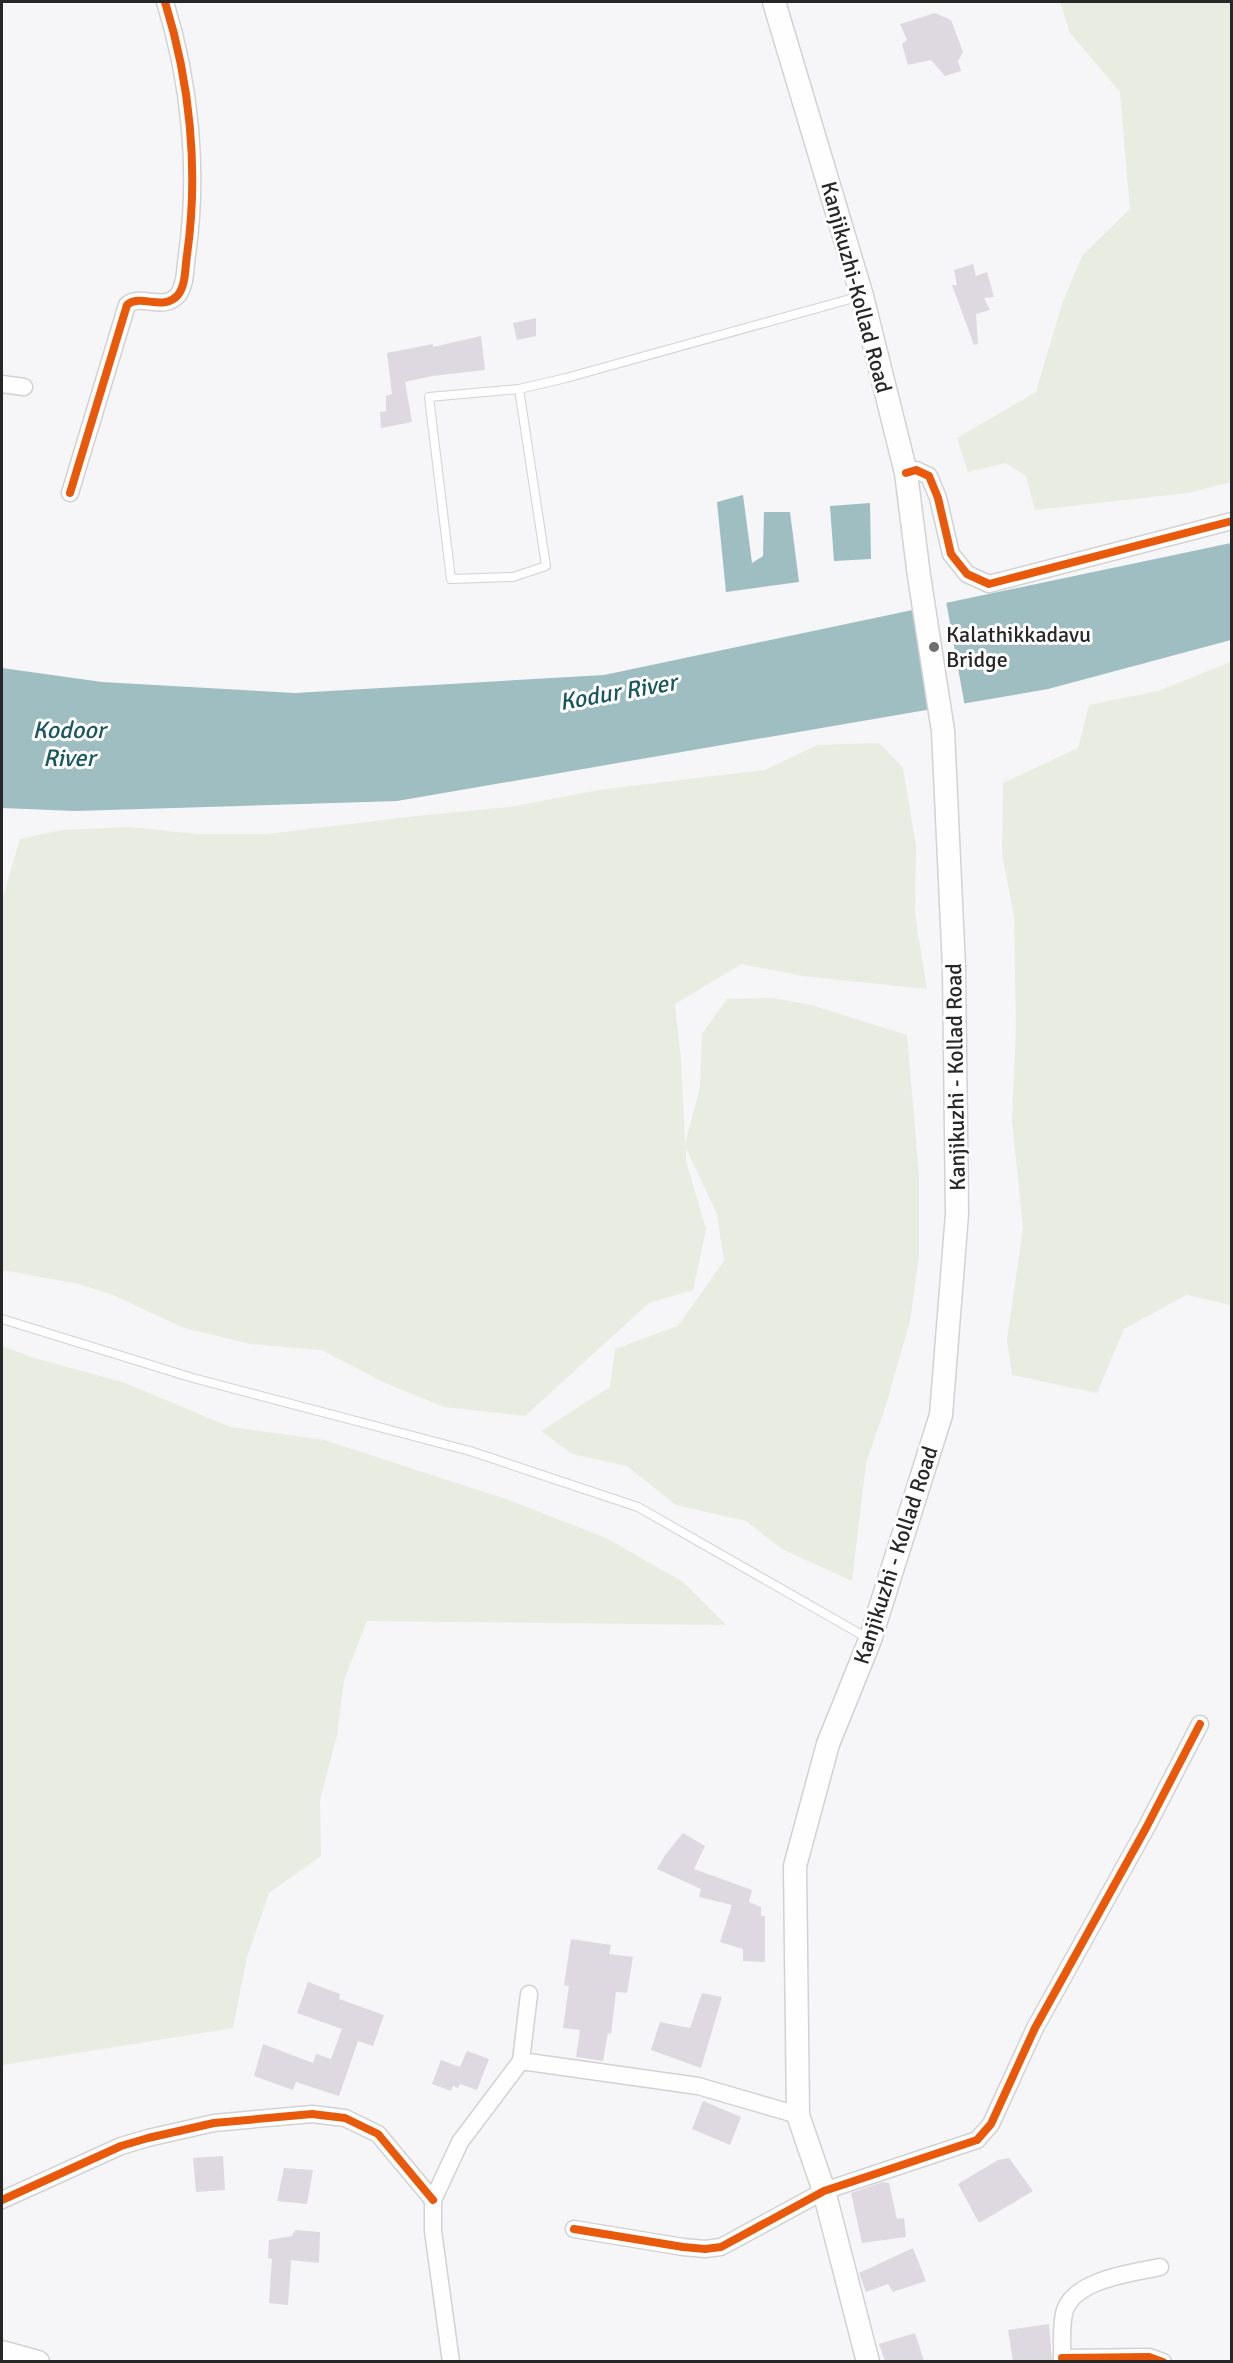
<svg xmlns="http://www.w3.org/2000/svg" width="1233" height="2363" font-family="Signika,sans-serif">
	<rect width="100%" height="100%" fill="#f6f5f7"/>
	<g fill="#e9ece0">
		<polygon points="1060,2 1231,2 1231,482 1188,493 1035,510 1026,476 1006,463 968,472 957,438 1036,392 1062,304 1082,256 1130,209 1120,92 1070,33"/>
		<polygon points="1231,662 1231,1305 1186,1295 1124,1329 1097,1393 1012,1375 1007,1340 1023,1228 1012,1120 1016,1028 1014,916 1002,854 1003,783 1078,748 1089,705 1158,691"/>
		<polygon points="879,743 903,768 916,846 915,915 927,989 803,976 741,964 675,1004 681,1059 685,1144 700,1087 702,1034 727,999 772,998 811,1005 907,1035 919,1174 919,1256 910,1321 885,1408 866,1463 852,1581 782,1549 746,1521 676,1505 627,1466 572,1454 541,1431 610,1387 615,1349 678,1326 724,1261 717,1214 686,1148 686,1161 706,1229 693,1290 649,1303 525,1416 444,1407 383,1382 322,1350 251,1344 184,1328 113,1295 79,1284 2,1270 2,900 20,839 62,830 129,827 197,834 268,834 416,816 510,807 599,790 765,770 817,745"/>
		<polygon points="2,1346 31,1357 125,1383 230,1427 324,1440 509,1500 606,1538 683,1582 726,1625 367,1621 344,1680 337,1735 320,1800 321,1856 269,1893 247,1957 233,2028 2,2065"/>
	</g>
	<g fill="#9fbec2">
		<polygon points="743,495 752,563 763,556 764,512 790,512 799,582 726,592 717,502"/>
		<polygon points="870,503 871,559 834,561 830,506"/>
		<polygon points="1231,543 1231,640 1048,689 397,801 75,811 2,808 2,668 102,682 295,693 604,675"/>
	</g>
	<polygon fill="#f6f5f7" points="946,601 965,707 934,712 917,607"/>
	<g fill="#ded9e0">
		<polygon points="935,13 951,20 963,52 958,61 961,71 945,76 931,60 908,65 902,44 907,40 900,24"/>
		<polygon points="973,264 976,276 987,272 994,297 984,298 990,310 976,314 978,344 974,345 952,285 957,285 954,270"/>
		<polygon points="536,318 536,336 517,340 513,323"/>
		<polygon points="481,336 485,370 432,376 405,382 412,422 381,428 380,412 386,411 386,396 392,394 387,353 433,344 433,347"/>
		<polygon points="683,1833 705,1846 694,1869 752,1890 749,1902 761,1907 761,1916 765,1916 765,1962 743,1961 743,1949 720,1942 732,1905 699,1897 701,1889 657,1869 665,1855"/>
		<polygon points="571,1939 611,1945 609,1954 633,1957 627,1993 616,1992 611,2034 608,2033 603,2061 576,2057 580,2030 563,2028 569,1986 564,1985"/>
		<polygon points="308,1982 340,1994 339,1999 384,2015 373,2046 358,2041 339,2096 296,2082 293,2090 254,2076 263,2044 313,2063 316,2054 331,2059 342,2029 297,2013"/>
		<polygon points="702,1993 722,1997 701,2068 651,2050 660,2022 690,2028"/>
		<polygon points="467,2051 489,2059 477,2090 460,2084 458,2088 453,2086 451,2091 432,2084 441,2060 460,2067"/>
		<polygon points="703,2101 741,2117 730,2145 692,2129"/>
		<polygon points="223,2156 225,2190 196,2192 193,2158"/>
		<polygon points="1009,2158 1033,2191 979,2223 958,2184 998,2160"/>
		<polygon points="284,2168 313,2170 307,2204 277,2201"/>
		<polygon points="883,2182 889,2183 897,2219 904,2218 906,2237 862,2243 851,2193"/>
		<polygon points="295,2230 320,2232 319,2263 291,2260 288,2305 269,2303 272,2259 268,2258 269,2240 292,2236"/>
		<polygon points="913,2248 926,2281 893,2292 888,2284 866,2292 859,2273"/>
		<polygon points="1049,2324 1052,2361 1013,2361 1008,2330"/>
		<polygon points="915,2333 924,2361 885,2361 879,2344"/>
	</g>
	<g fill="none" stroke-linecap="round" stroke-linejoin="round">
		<g stroke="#d2d2d3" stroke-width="10">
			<g id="lane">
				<polyline points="519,389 546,566 513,577 451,579 429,397 519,389 566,378 861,296"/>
				<polyline points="2,1319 193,1378 470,1451 638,1507 869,1639"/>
			</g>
		</g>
		<g stroke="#d2d2d3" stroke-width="19">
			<g id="street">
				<polyline points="2,384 24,387"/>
				<polyline points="906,473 916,470 929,476 938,498 951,554 967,574 989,584 1232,521"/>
				<path d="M70,493L127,305C141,293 163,312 178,295C186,285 185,267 187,255C199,171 190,82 165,2"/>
				<polyline points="521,2061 529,1994"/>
				<polyline points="2,2200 121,2146 148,2138 214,2123 312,2114 345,2118 378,2134 433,2200"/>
				<polyline points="574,2229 683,2247 705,2249 721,2247 824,2191 977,2140 991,2124 1035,2028 1146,1828 1200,1724"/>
				<polyline points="1062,2358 1149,2357 1163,2362"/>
				<polyline points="451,2362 433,2231 433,2200 460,2142 521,2061 698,2086 798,2115"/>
				<path d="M1062,2362C1063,2345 1060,2325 1065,2310C1076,2279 1133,2273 1160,2267"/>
			</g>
		</g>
		<g stroke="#d2d2d3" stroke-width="25">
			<g id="secondary">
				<polyline points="774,2 862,296 906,473 919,576 943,731 954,967 957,1214 941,1415 870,1640 828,1744 795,1866 798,2115 824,2191 868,2362"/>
				<polyline points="2,2352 38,2362"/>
			</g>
		</g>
		<use href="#lane" stroke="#fefefe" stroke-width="8"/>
		<use href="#street" stroke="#fefefe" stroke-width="16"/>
		<use href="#secondary" stroke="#fefefe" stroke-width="22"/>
		<g stroke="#fff" stroke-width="11">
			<g id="cycleway">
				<polyline points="906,473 916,470 929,476 938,498 951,554 967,574 989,584 1232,521"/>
				<path d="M70,493L127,305C141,293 163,312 178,295C186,285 185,267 187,255C199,171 190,82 165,2"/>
				<polyline points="2,2200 121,2146 148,2138 214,2123 312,2114 345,2118 378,2134 433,2200"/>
				<polyline points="574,2229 683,2247 705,2249 721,2247 824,2191 977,2140 991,2124 1035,2028 1146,1828 1200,1724"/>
				<polyline points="1062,2358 1149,2357 1163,2362"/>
			</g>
		</g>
		<use href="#cycleway" stroke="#e8590c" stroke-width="8"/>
	</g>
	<circle fill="#6f6f70" stroke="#fff" stroke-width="2" cx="934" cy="647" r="6"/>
	<g text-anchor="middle" stroke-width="6" stroke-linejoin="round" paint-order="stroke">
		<g font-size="22" fill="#272728" stroke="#fff">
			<text transform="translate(857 287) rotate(75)" y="8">Kanjikuzhi-Kollad Road</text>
			<text transform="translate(955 1077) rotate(-91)" y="8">Kanjikuzhi - Kollad Road</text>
			<text transform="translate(895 1555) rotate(-72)" y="8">Kanjikuzhi - Kollad Road</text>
		</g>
		<g font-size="22" fill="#272728" stroke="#fff" text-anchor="start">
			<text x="946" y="642">Kalathikkadavu<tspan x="946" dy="25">Bridge</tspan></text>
		</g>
		<g font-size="24" font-style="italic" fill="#17575d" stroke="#fff">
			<text transform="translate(618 692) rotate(-10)" y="8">Kodur River</text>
			<text x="69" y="738">Kodoor<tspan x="69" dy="28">River</tspan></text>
		</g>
	</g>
	<rect width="1233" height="2363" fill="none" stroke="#272728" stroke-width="6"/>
</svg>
